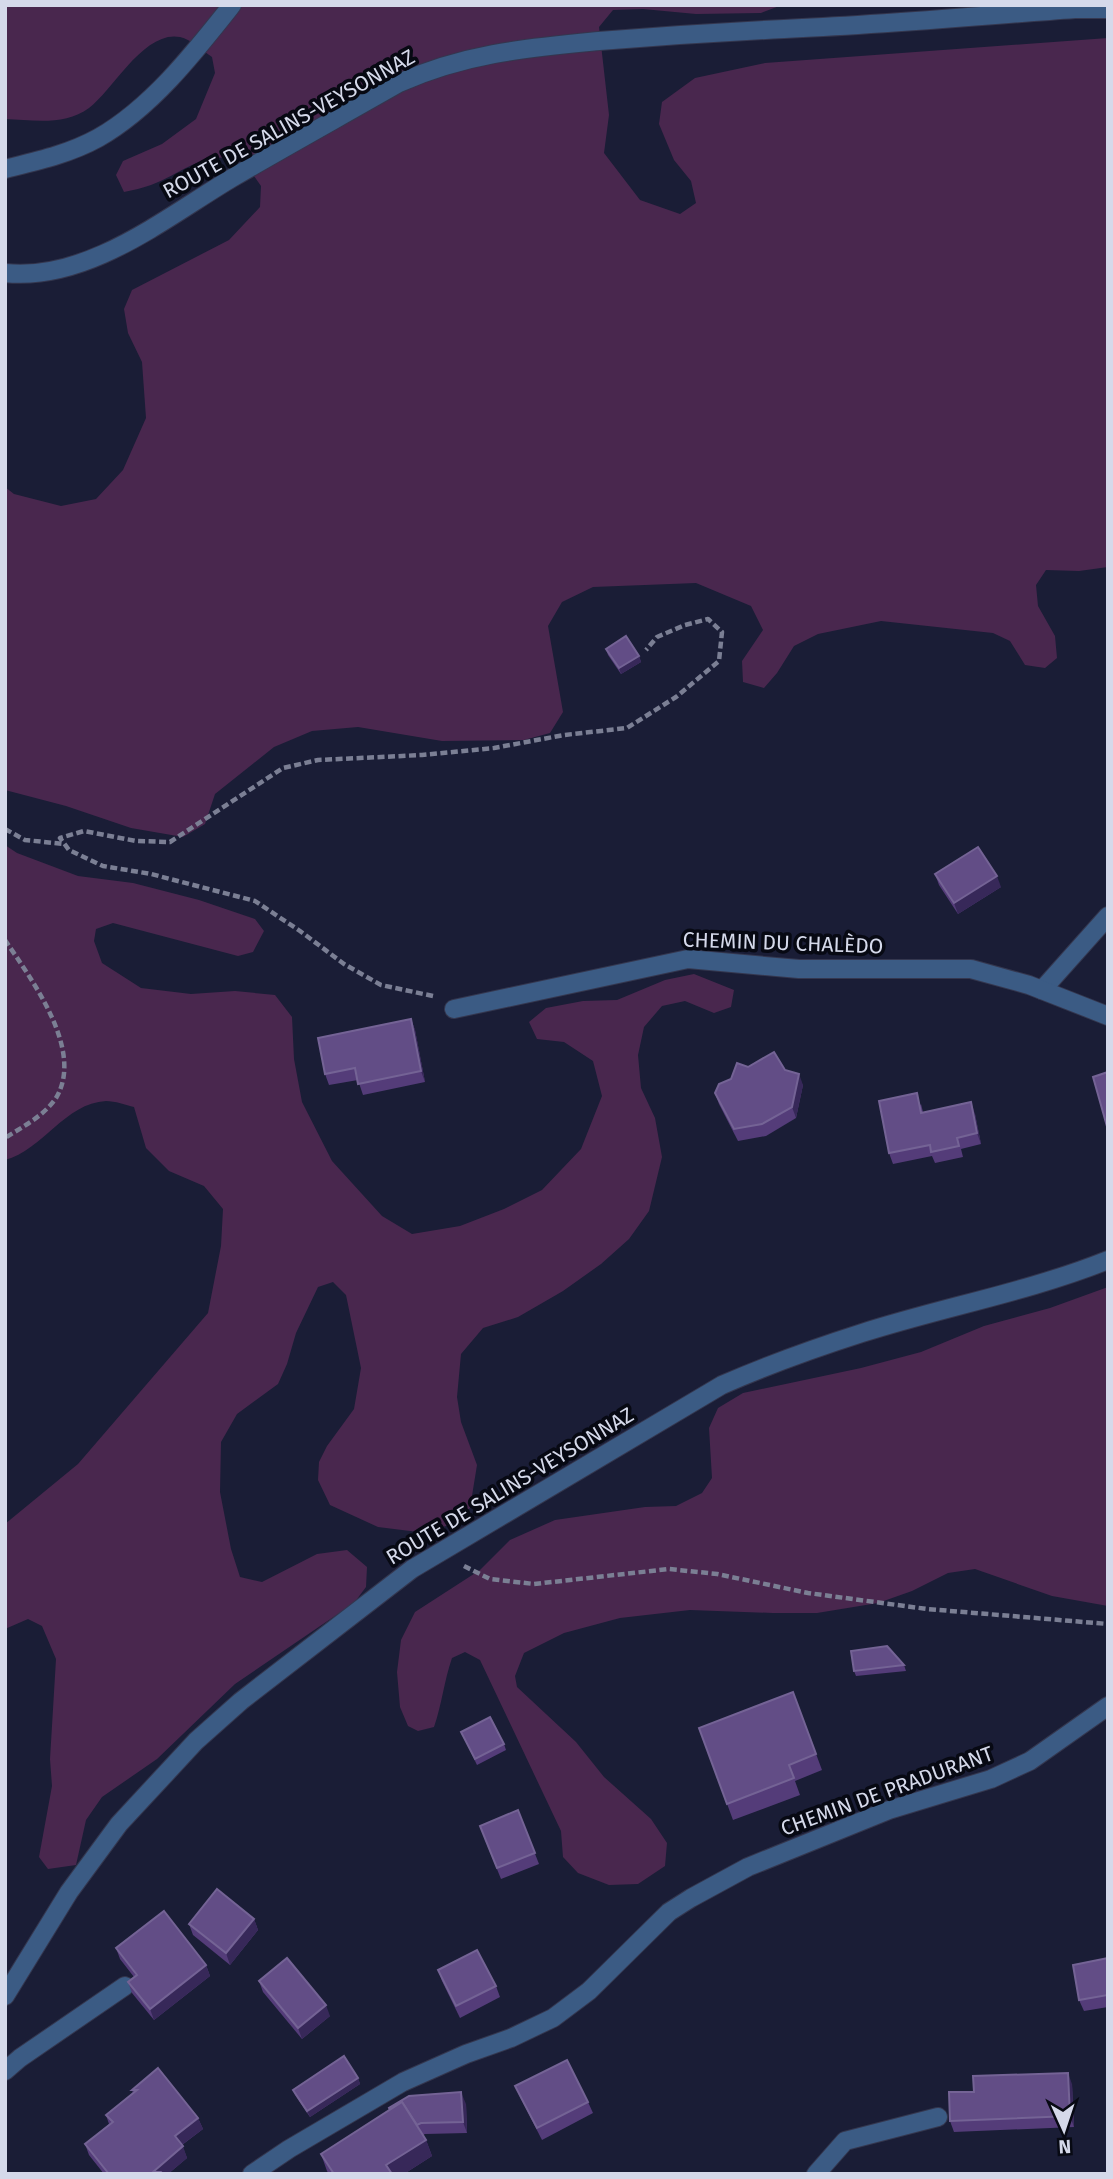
<svg xmlns="http://www.w3.org/2000/svg" width="1113" height="2179" font-family="'Fira Sans',sans-serif">
	<rect width="100%" height="100%" fill="#1a1d36"/>
	<g fill="#49274e">
		<path d="M5,5H782L761,13L696,14L643,9L613,10L599,27L609,115L604,153L640,200L680,214L696,203L691,181L674,160L659,124L662,102L695,78L765,63L1108,38V567L1079,571L1046,570L1036,585L1038,606L1055,636L1057,658L1045,668L1025,665L1010,641L993,633L881,621L818,634L794,646L777,673L764,688L743,682L742,661L763,630L751,606L696,583L593,587L562,602L548,626L563,712L550,733L524,740L442,741L358,727L312,731L274,747L215,794L205,824L183,837L131,828L66,806L5,790V487L14,494L61,506L96,499L123,470L146,418L142,362L128,333L124,309L132,290L229,240L260,207L261,186L242,159C200,152 187,171 151,185C143,188 133,190 124,192L116,175L123,161L162,144L196,119L215,73L212,57C203,51 191,39 180,37C144,30 113,90 89,108C65,126 33,120 5,119Z"/>
		<path d="M5,845L17,853L78,876L133,883L199,900L255,919L264,931L253,952L238,956L113,923L96,929L94,941L102,963L141,988L191,994L235,991L275,995L292,1017L294,1059L302,1102L332,1161L382,1216L412,1234L460,1226L504,1209L542,1190L581,1149L602,1096L593,1061L564,1042L537,1039L529,1022L546,1008L583,1001L617,1000L665,980L694,974L734,990L731,1007L714,1013L685,1001L662,1006L644,1027L638,1055L641,1088L655,1118L662,1157L649,1211L629,1239L601,1264L563,1291L518,1317L483,1328L461,1354L457,1397L461,1422L477,1465L470,1508L451,1525L418,1532L378,1527L330,1505L318,1480L319,1462L327,1446L354,1409L361,1368L346,1295L333,1282L318,1287L296,1333L287,1364L278,1384L237,1414L221,1442L220,1492L231,1549L240,1577L262,1582L317,1554L347,1550L367,1567L366,1587L354,1603L235,1684L157,1759L102,1797L86,1820L76,1865L48,1869L39,1857L52,1786L50,1759L56,1659L42,1626L28,1619L5,1629V1524L78,1464L208,1313L221,1246L223,1209L204,1186L169,1171L146,1148L134,1107C126,1105 115,1101 106,1101C65,1103 43,1150 5,1160Z"/>
		<path d="M1108,1287V1606L1052,1596L975,1569L948,1573L912,1591L878,1603L817,1613H773L690,1610L620,1618L564,1633L524,1653L515,1676L517,1687L576,1742L604,1777L651,1819L667,1843L665,1866L638,1884L609,1885L578,1873L563,1857L561,1831L480,1660L465,1652L452,1658C444,1681 442,1704 434,1727L418,1731L408,1726L400,1707L397,1672L401,1640L415,1612L480,1570L510,1540L555,1520L645,1507L676,1506L702,1493L712,1478L709,1428L718,1408L743,1393L861,1368L921,1352L984,1326L1050,1308Z"/>
	</g>
	<g fill="none" stroke-linecap="round" stroke-linejoin="round">
		<g stroke="#34374f" stroke-width="20">
			<g id="minor">
				<path d="M5,169C37,161 69,154 98,138C151,108 194,53 232,5"/>
				<path d="M5,273C87,282 165,218 232,178C287,146 343,115 399,83C466,53 527,48 599,41C661,36 723,32 784,29C881,25 978,16 1075,9H1108"/>
				<polyline points="1042,990 1108,916"/>
				<polyline points="454,1009 688,959 799,969 971,969 1029,985 1108,1016"/>
				<path d="M5,1996L69,1892L119,1824L196,1741L241,1701L412,1569L722,1385C768,1365 815,1348 862,1333C943,1307 1028,1292 1108,1260"/>
				<polyline points="5,2071 20,2058 125,1986"/>
				<polyline points="252,2174 289,2149 403,2082 466,2054 511,2038 553,2018 589,1991 669,1912 691,1898 748,1867 889,1810 991,1779 1030,1761 1108,1706"/>
				<polyline points="816,2174 845,2141 938,2117"/>
			</g>
		</g>
		<g stroke="#7b7f94" stroke-width="4.5" stroke-dasharray="7 3.5" stroke-linecap="butt">
			<polyline points="5,829 25,840 64,844"/>
			<path d="M5,940C31,979 85,1050 56,1098C44,1116 22,1127 5,1138"/>
			<polyline points="433,996 381,985 344,964 300,931 255,901 151,874 103,866 69,850 60,838 84,831 136,841 170,842 283,768 318,760 422,755 494,748 564,735 627,728 676,697 719,661 722,632 708,619 685,625 657,637 646,650"/>
			<polyline points="464,1566 490,1579 534,1584 669,1569 717,1574 808,1593 927,1609 1108,1624"/>
		</g>
		<use href="#minor" stroke="#3b5b84" stroke-width="18"/>
	</g>
	<g fill="#543c79">
		<polygon points="606,649 639,656 641,662 621,674 608,655"/>
		<polygon points="935,874 1001,887 958,914 939,885"/>
		<polygon points="411,1019 415,1030 425,1082 363,1095 358,1080 329,1085 325,1074"/>
		<polygon points="748,1067 785,1070 803,1085 796,1118 766,1136 738,1141 719,1104 715,1093"/>
		<polygon points="921,1104 923,1112 975,1114 981,1144 961,1149 963,1157 935,1163 932,1156 893,1164 889,1153"/>
		<polygon points="904,1665 906,1671 856,1676 854,1671"/>
		<polygon points="793,1692 822,1770 795,1781 800,1795 733,1820 699,1728"/>
		<polygon points="461,1732 504,1744 506,1750 477,1765"/>
		<polygon points="518,1810 539,1864 501,1879 484,1837"/>
		<polygon points="254,1919 258,1930 230,1965 193,1935 189,1924"/>
		<polygon points="116,1948 206,1965 210,1976 154,2020 132,1993 128,1982 134,1977 120,1959"/>
		<polygon points="1108,1958 1108,2007 1084,2011 1079,2000"/>
		<polygon points="438,1970 496,1986 500,1997 460,2018 442,1981"/>
		<polygon points="259,1981 330,2016 302,2039 263,1992"/>
		<polygon points="158,2068 198,2118 203,2129 182,2145 187,2158 168,2174 104,2174 89,2155 85,2144 109,2124 106,2115 133,2093 132,2090"/>
		<polygon points="358,2078 360,2084 310,2117 295,2095 293,2090"/>
		<polygon points="1072,2084 1074,2127 954,2132 950,2121 974,2092"/>
		<polygon points="515,2086 588,2102 593,2113 542,2140 520,2097"/>
		<polygon points="466,2104 467,2133 425,2134 423,2135 426,2140 432,2156 404,2174 329,2174 327,2171 321,2154"/>
	</g>
	<g fill="#372859">
		<polygon points="639,656 641,662 621,674 619,668"/>
		<polygon points="997,876 1001,887 958,914 954,903"/>
		<polygon points="411,1019 415,1030 425,1082 421,1071"/>
		<polygon points="799,1074 803,1085 796,1118 792,1107"/>
		<polygon points="971,1102 975,1114 981,1144 977,1133"/>
		<polygon points="254,1919 258,1930 230,1965 226,1953"/>
		<polygon points="206,1965 210,1976 154,2020 150,2009"/>
		<polygon points="326,2005 330,2016 302,2039 298,2028"/>
		<polygon points="1068,2073 1072,2084 1074,2127 1070,2116"/>
		<polygon points="358,2078 360,2084 310,2117 307,2111"/>
		<polygon points="461,2092 466,2104 467,2133 463,2122"/>
		<polygon points="198,2118 203,2129 179,2147 175,2136"/>
		<polygon points="426,2140 432,2156 404,2174 390,2174 386,2165"/>
		<polygon points="183,2146 187,2158 168,2174 153,2174 153,2172"/>
	</g>
	<g fill="#624d86" stroke="#746395" stroke-width="2">
		<polygon points="626,636 639,656 619,668 606,649"/>
		<polygon points="978,847 997,876 954,903 935,874"/>
		<polygon points="411,1019 421,1071 358,1084 355,1068 325,1074 318,1038"/>
		<polygon points="774,1052 785,1070 799,1074 792,1107 762,1124 734,1129 715,1093 719,1084 731,1079 737,1063 748,1067"/>
		<polygon points="1108,1072 1108,1130 1093,1077"/>
		<polygon points="917,1093 921,1113 971,1102 977,1133 957,1138 959,1146 931,1152 930,1145 889,1153 879,1101"/>
		<polygon points="887,1646 904,1665 854,1671 851,1651"/>
		<polygon points="793,1692 816,1754 789,1765 794,1778 727,1804 699,1728"/>
		<polygon points="490,1717 504,1744 475,1759 461,1732"/>
		<polygon points="518,1810 535,1853 497,1868 480,1826"/>
		<polygon points="217,1889 254,1919 226,1953 189,1924"/>
		<polygon points="164,1911 206,1965 150,2009 128,1982 137,1975 116,1948"/>
		<polygon points="477,1950 496,1986 456,2006 438,1970"/>
		<polygon points="287,1958 326,2005 298,2028 259,1981"/>
		<polygon points="1108,1958 1108,1995 1079,2000 1073,1965"/>
		<polygon points="344,2056 358,2078 307,2111 293,2090"/>
		<polygon points="567,2060 588,2102 537,2128 515,2086"/>
		<polygon points="158,2068 198,2118 175,2136 183,2146 153,2172 160,2172 158,2174 109,2174 85,2144 113,2122 106,2115 137,2090 132,2090"/>
		<polygon points="1068,2073 1070,2116 950,2121 949,2092 974,2092 973,2076"/>
		<polygon points="461,2092 463,2122 421,2123 417,2125 402,2102 390,2110 389,2108 409,2096"/>
		<polygon points="402,2102 426,2140 386,2165 392,2174 334,2174 321,2154"/>
	</g>
	<g text-anchor="middle" stroke-width="7" stroke-linejoin="round" paint-order="stroke">
		<g font-size="21" fill="#d5d9ea" stroke="#070913">
			<text transform="translate(289 124) rotate(-29)" y="7">ROUTE DE SALINS-VEYSONNAZ</text>
			<text transform="translate(783 943) rotate(2)" y="7">CHEMIN DU CHALÈDO</text>
			<text transform="translate(510 1486) rotate(-31)" y="7">ROUTE DE SALINS-VEYSONNAZ</text>
			<text transform="translate(887 1791) rotate(-20)" y="7">CHEMIN DE PRADURANT</text>
		</g>
	</g>
	<rect width="1113" height="2179" fill="none" stroke="#d5d9ea" stroke-width="14"/>
	<g transform="translate(1064 2130) rotate(177)" stroke="#070913" stroke-width="5" paint-order="stroke">
	<path d="M0-5L12 26L0 18L-12 26Z" fill="#d5d9ea"/>
	<text y="-10" font-size="19" font-weight="bold" text-anchor="middle" fill="#d5d9ea">N</text>
	</g>
</svg>
